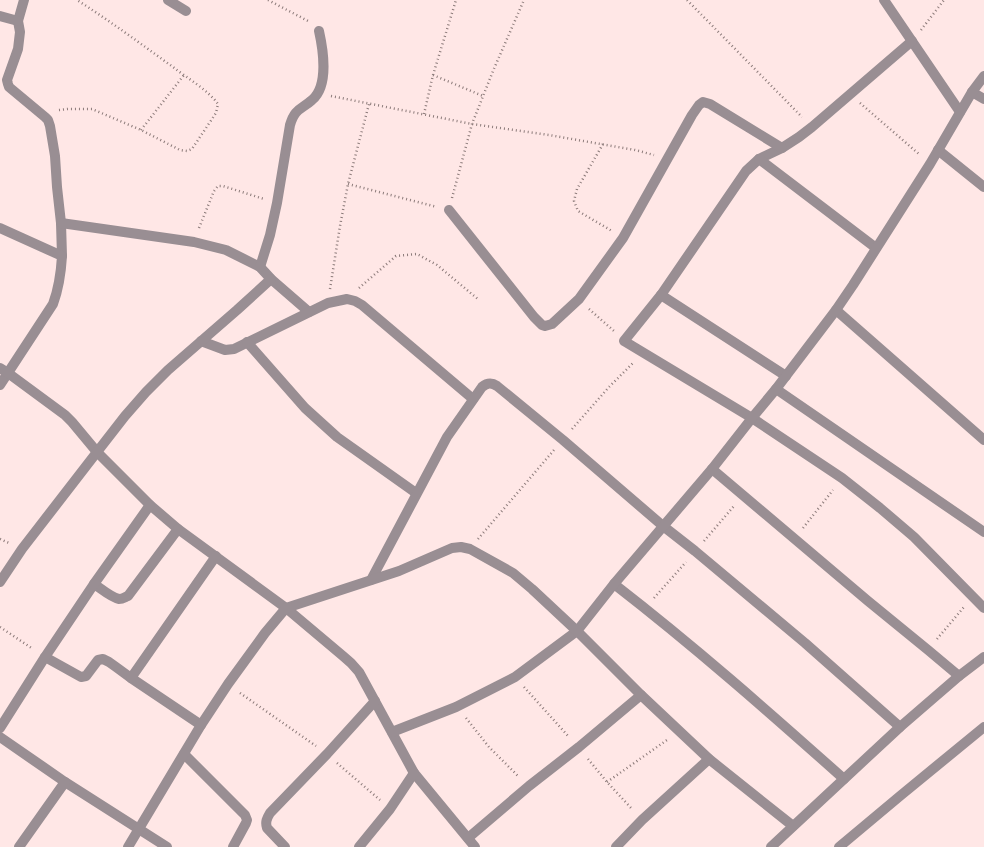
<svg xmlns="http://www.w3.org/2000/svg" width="984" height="847" font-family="'IBM Plex Serif',serif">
	<rect width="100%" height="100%" fill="#ffe7e6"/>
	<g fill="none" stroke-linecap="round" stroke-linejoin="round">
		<g stroke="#8c7b7a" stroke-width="2.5" stroke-dasharray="1 3" stroke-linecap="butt">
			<polyline points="268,0 310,22"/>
			<polyline points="687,0 802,117"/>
			<polyline points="921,30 944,0"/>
			<polyline points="433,75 483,96"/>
			<polyline points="331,96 472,124 549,135 635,150 654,155"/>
			<polyline points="860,103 920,155"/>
			<path d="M59,110L68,109H92L141,130L180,150L187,151L192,149L216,113L218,104C208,90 187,78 173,67C141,44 110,21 77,0"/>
			<polyline points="424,114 433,75 456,0"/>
			<polyline points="141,130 184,75"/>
			<polyline points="603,144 577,189 574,201 578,211 612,231"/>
			<polyline points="348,184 437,207"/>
			<polyline points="452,198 472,124 493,71 524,0"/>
			<polyline points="199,228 214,191 218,186 223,186 264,199"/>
			<polyline points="359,288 396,256 417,254 437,265 479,300"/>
			<polyline points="330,289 340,226 348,184 369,104"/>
			<polyline points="589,309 614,331"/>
			<polyline points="572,429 609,387 634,362"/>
			<polyline points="803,528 833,490"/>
			<polyline points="0,539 9,543"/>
			<polyline points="478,539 554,450"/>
			<polyline points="704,541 734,506"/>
			<polyline points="654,598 686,562"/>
			<polyline points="0,627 33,649"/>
			<polyline points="937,639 964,607"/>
			<polyline points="524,687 569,737"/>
			<polyline points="240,693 316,746"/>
			<polyline points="466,718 489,747 518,776"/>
			<polyline points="588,759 607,782 632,809"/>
			<polyline points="337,763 380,800"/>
			<polyline points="607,782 667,740"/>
		</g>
		<g stroke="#998e93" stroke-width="10">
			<polyline points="24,0 18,21 20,32 18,49 7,80 8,84 9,87 45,117 48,120 50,126 55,156 57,187 61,223 62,256"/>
			<polyline points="168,0 186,11"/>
			<polyline points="884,0 960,112"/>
			<polyline points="0,16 18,21"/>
			<polyline points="912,41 812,127 799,137 782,148 759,159 746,171 661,295 624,341 752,418 842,478 880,508 914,537 984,608"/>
			<polyline points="972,92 984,99"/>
			<polyline points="938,150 984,187"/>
			<polyline points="759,159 876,248"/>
			<polyline points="449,210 534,317 542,325 545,326 552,324 579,299 623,238 692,115 699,105 703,102 710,104 782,148"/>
			<polyline points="61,223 194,242 226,250 260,267 271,279 309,312"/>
			<path d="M0,228L62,256C61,273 59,288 53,304L0,385"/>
			<path d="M260,267L270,235L277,203L290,125C295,108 301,110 312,100C329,86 323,49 319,31"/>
			<polyline points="661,295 786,376"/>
			<polyline points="836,310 984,440"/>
			<polyline points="201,341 225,350 234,349 328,303 347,299 355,301 362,305 473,399"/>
			<polyline points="247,342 305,408 337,437 416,493"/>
			<polyline points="0,368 8,373 65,415 72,422 97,452 150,505 178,529 286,608 343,656 351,663 359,672 414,773 475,847"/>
			<polyline points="776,389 984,532"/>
			<polyline points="712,469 868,601 928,650 959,676"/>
			<path d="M371,580L447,437L482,387C487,383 491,382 497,386L563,440L663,526L695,551L805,643L900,727"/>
			<polyline points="0,582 22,549 97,452 125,416 146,392 168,370 237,310 271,279"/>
			<path d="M94,584C100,588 112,598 119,599C123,599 125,597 128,596L178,529"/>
			<path d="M614,584C694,646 769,712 844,779"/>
			<polyline points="45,657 81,677 86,676 98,660 103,659 109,662 116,667 131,678 201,725"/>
			<polyline points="131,678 216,556"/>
			<polyline points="0,728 45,657 94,584 150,505"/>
			<polyline points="392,732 456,707 515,677 577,631 614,584 712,469 752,418 776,389 836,310 853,285 930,164 972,92 984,76"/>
			<polyline points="0,737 65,782 167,847"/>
			<polyline points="184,754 245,815 247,820 246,823 233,847"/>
			<polyline points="468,838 529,786 579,747 641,695"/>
			<polyline points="19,847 65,782"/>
			<polyline points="128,847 201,725 228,684 265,633 286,608 399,571 452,548 461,547 470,549 513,573 532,589 577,631 641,695 709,759 793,826"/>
			<path d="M285,847L267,828C265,822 267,818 270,813L327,754L375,701"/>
			<polyline points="359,847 390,809 414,773"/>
			<polyline points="616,847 642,820 709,759"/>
			<polyline points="771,847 844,779 900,727 959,676 984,657"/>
			<polyline points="839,847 900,796 984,727"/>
		</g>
	</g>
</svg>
